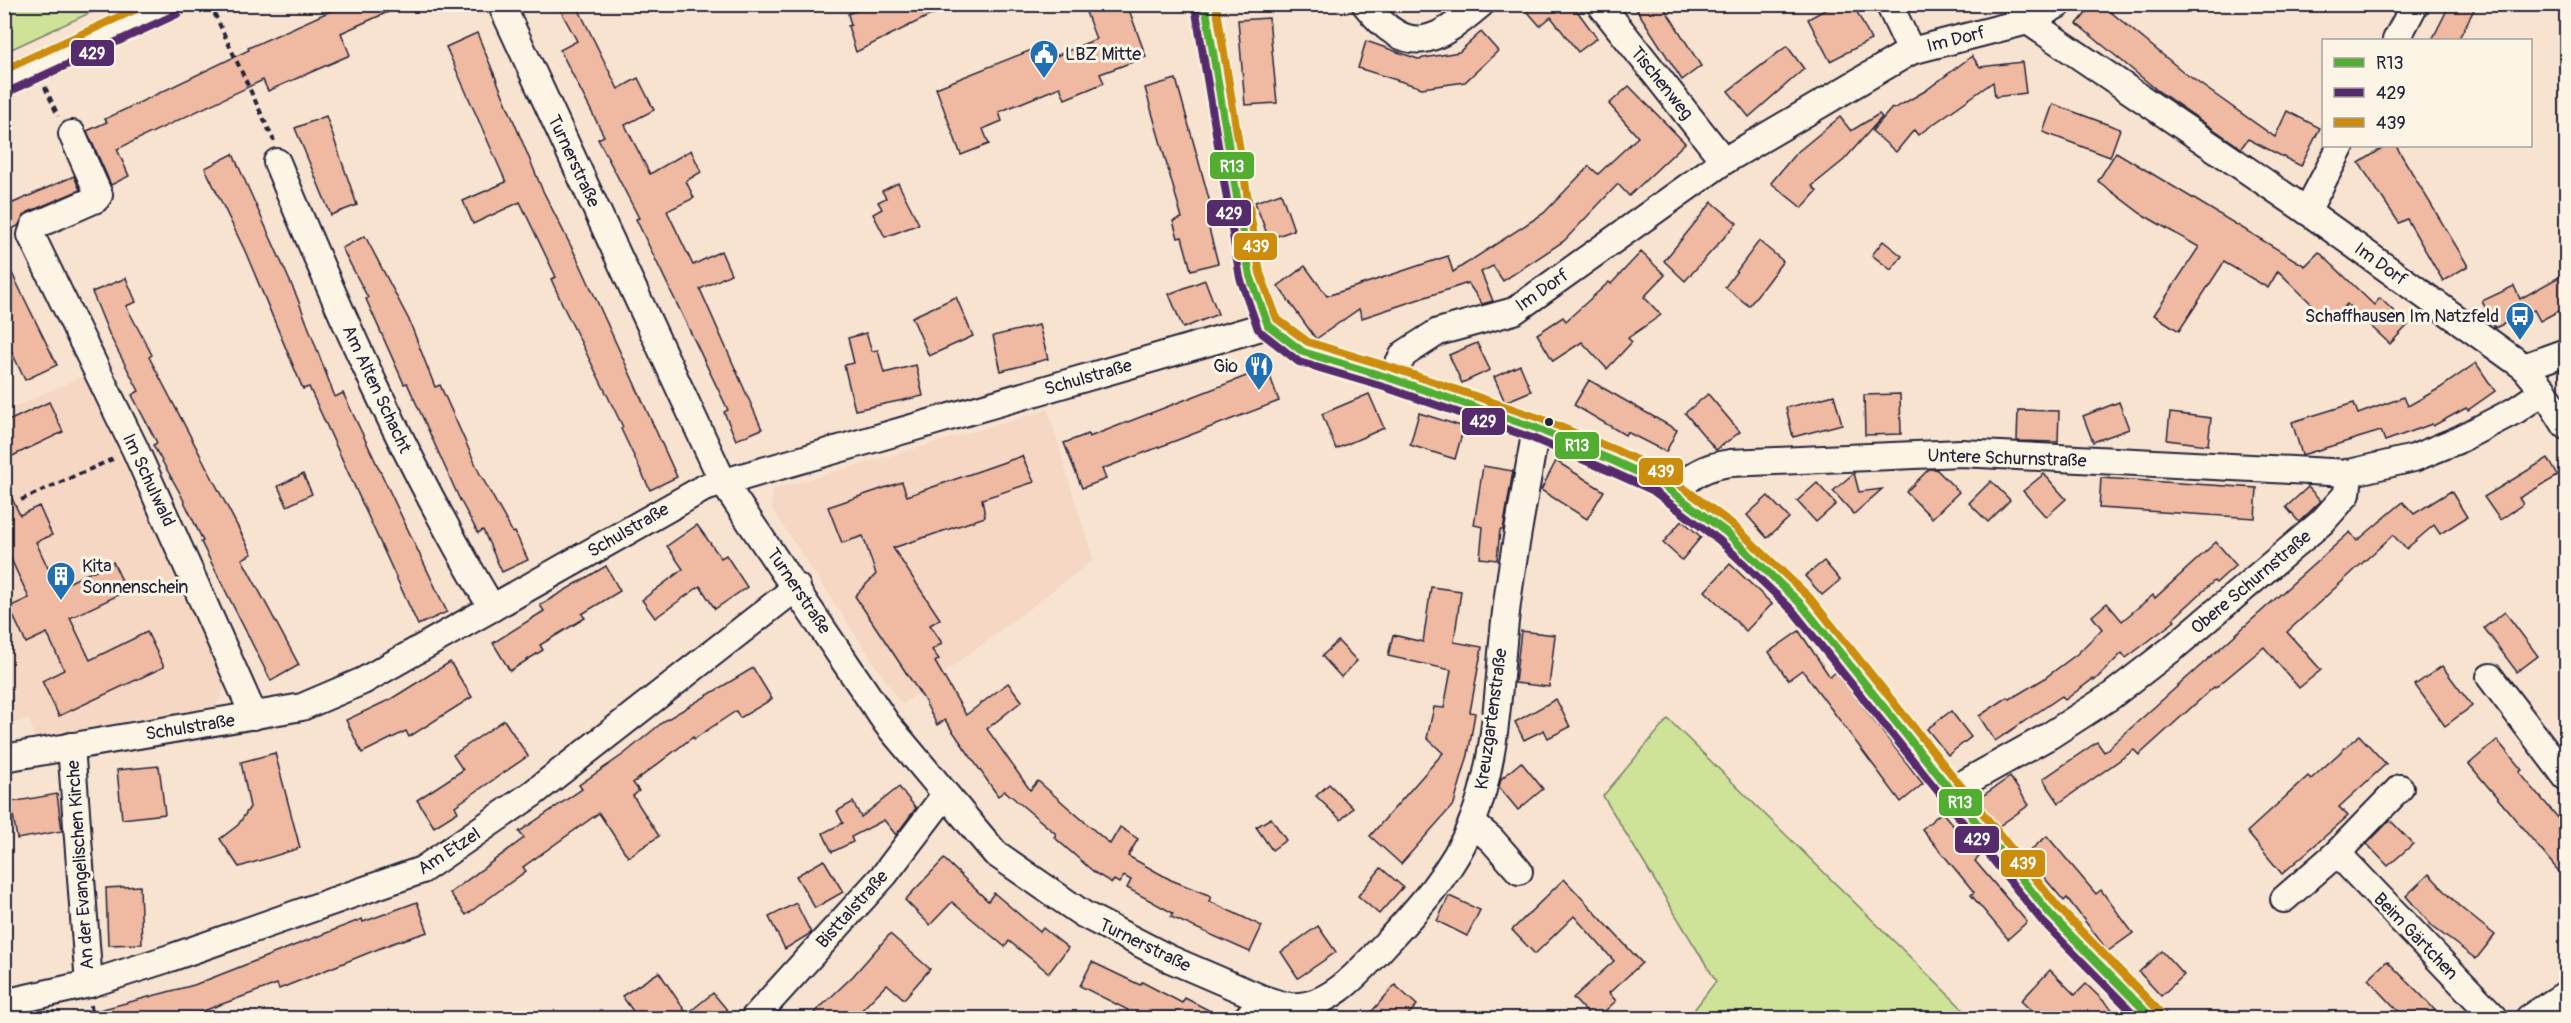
<svg xmlns="http://www.w3.org/2000/svg" width="2571" height="1023" font-family="Pangolin,sans-serif">
	<rect width="100%" height="100%" fill="#f8e3d1"/>
	<filter id="ink" filterUnits="userSpaceOnUse"><feTurbulence type="fractalNoise" baseFrequency=".0167" numOctaves="2"/><feDisplacementMap in="SourceGraphic" scale="12" xChannelSelector="R" yChannelSelector="G"/><feConvolveMatrix kernelMatrix="1 2 1 2 8 2 1 2 1" color-interpolation-filters="sRGB"/></filter>
	<g filter="url(#ink)">
		<g fill="#f5d7c3">
			<polygon points="83,376 226,685 216,706 34,737 30,719 5,724 5,411"/>
			<polygon points="1048,410 1093,560 902,705 772,509 772,490"/>
		</g>
		<g fill="#cfe398" stroke="#78826a" stroke-width="1.5">
			<polygon points="4,5 5,4 119,5 104,11 98,9 5,52"/>
			<polygon points="1668,719 1972,1018 1688,1018 1716,981 1603,796"/>
		</g>
		<g fill="#efbaa1" stroke="#22223b" stroke-width="1.5">
			<polygon points="346,4 406,4 341,33 350,55 268,91 263,80 117,149 129,176 111,185 87,131 107,122 105,119 249,50 248,48"/>
			<polygon points="557,4 576,4 618,89 638,78 654,110 625,125 650,174 691,150 701,172 686,181 694,198 667,211 693,265 721,251 731,274 700,289 762,429 736,440 724,412 728,410 636,219 639,218 598,139 604,136 560,50 577,41"/>
			<polygon points="871,4 953,4 856,52 848,26 851,25 848,14"/>
			<polygon points="1083,4 1127,4 1146,57 1100,74 1104,83 1065,99 1060,87 999,112 1002,121 983,129 989,144 961,155 936,88 1044,45 1049,59 1096,39"/>
			<polygon points="1521,4 1572,4 1597,38 1578,52 1551,17 1540,26"/>
			<polygon points="1633,4 1662,4 1701,66 1682,80"/>
			<polygon points="1836,4 1853,4 1871,40 1830,61 1808,19"/>
			<polygon points="2094,4 2101,4 2186,74 2275,137 2287,111 2320,128 2301,166 2248,139 2241,148 2157,90 2077,24"/>
			<polygon points="2450,4 2477,4 2458,40 2432,40"/>
			<polygon points="1269,18 1277,103 1245,105 1238,20"/>
			<polygon points="1481,32 1498,51 1465,82 1422,88 1358,68 1366,41 1418,59 1459,52"/>
			<polygon points="477,33 542,189 580,264 677,477 650,490 621,429 623,427 565,310 551,279 556,277 520,202 473,224 463,201 506,182 446,47"/>
			<polygon points="1787,46 1804,69 1749,117 1728,91"/>
			<polygon points="1972,56 1980,67 2022,62 2026,93 1995,97 1993,82 1918,135 1914,130 1896,152 1872,131 1892,108 1894,109 1925,91"/>
			<polygon points="1176,79 1212,210 1216,208 1221,225 1209,229 1218,263 1191,270 1182,237 1178,238 1173,221 1182,218 1145,88"/>
			<polygon points="1629,86 1685,143 1629,196 1618,184 1564,241 1503,281 1493,266 1481,272 1493,301 1482,304 1468,283 1362,318 1359,309 1316,339 1278,286 1305,266 1327,296 1448,256 1453,272 1544,213 1589,166 1598,174 1638,137 1609,104"/>
			<polygon points="2053,104 2120,129 2110,157 2043,132"/>
			<polygon points="1879,114 1882,117 1844,160 1812,186 1817,191 1802,208 1771,183 1795,154 1840,117 1851,131"/>
			<polygon points="326,116 357,205 331,215 295,128"/>
			<polygon points="2386,146 2396,146 2468,266 2443,281 2407,219 2399,223 2359,163"/>
			<polygon points="2116,152 2305,266 2319,252 2374,305 2380,298 2408,325 2390,344 2347,304 2330,322 2278,271 2268,288 2224,262 2179,331 2154,315 2199,247 2140,213 2098,181"/>
			<polygon points="233,154 297,297 335,397 343,393 447,612 418,625 309,387 303,389 245,251 205,168"/>
			<polygon points="74,176 80,190 28,212 18,226 12,229 4,207"/>
			<polygon points="898,183 919,224 885,237 873,214 882,209 878,202 886,198 882,191"/>
			<polygon points="1281,193 1294,230 1269,239 1255,202"/>
			<polygon points="1712,202 1737,223 1685,281 1664,261"/>
			<polygon points="365,236 409,320 435,387 440,385 479,472 513,533 515,532 528,560 502,572 483,530 478,533 459,498 407,383 404,384 366,299 368,298 342,248"/>
			<polygon points="1759,241 1783,261 1749,306 1725,287"/>
			<polygon points="1883,241 1902,256 1891,270 1872,255"/>
			<polygon points="1641,252 1665,275 1644,297 1661,315 1628,338 1632,342 1607,369 1582,342 1553,361 1537,334 1563,317 1566,321 1609,282 1611,284"/>
			<polygon points="4,257 57,365 25,380 4,336"/>
			<polygon points="2566,273 2566,307 2540,321 2534,310 2495,328 2482,301 2514,286 2520,299"/>
			<polygon points="126,278 136,302 126,306 152,355 149,357 252,554 242,559 299,665 271,681 201,542 203,541 180,493 153,445 157,443 132,395 139,391 110,336 92,292"/>
			<polygon points="1205,280 1218,314 1183,328 1169,294"/>
			<polygon points="956,297 973,336 929,356 912,317"/>
			<polygon points="1039,325 1048,359 1001,371 993,336"/>
			<polygon points="866,333 872,351 878,350 884,373 916,365 923,396 855,410 844,365 854,363 848,338"/>
			<polygon points="1477,343 1490,370 1462,383 1449,355"/>
			<polygon points="2476,363 2495,391 2468,410 2466,408 2433,426 2432,424 2385,441 2381,431 2302,455 2292,422 2354,403 2358,414 2404,397 2408,406 2440,388"/>
			<polygon points="1520,365 1531,391 1505,402 1494,377"/>
			<polygon points="1267,368 1279,401 1102,469 1106,479 1082,488 1064,443 1088,434 1089,437"/>
			<polygon points="1589,380 1677,430 1666,452 1627,432 1625,435 1574,405"/>
			<polygon points="1369,394 1384,428 1336,449 1322,414"/>
			<polygon points="1708,394 1740,432 1716,450 1685,413"/>
			<polygon points="1900,394 1901,434 1865,435 1864,395"/>
			<polygon points="1834,395 1842,424 1793,437 1786,408"/>
			<polygon points="49,402 63,432 4,460 4,423"/>
			<polygon points="2119,402 2129,429 2093,442 2083,416"/>
			<polygon points="2018,410 2059,411 2058,442 2017,441"/>
			<polygon points="1419,413 1464,427 1455,459 1410,445"/>
			<polygon points="2170,413 2211,418 2208,445 2167,440"/>
			<polygon points="1022,456 1034,482 982,499 985,517 893,548 940,619 930,625 942,643 932,650 939,659 935,662 966,715 1008,683 1022,701 987,729 1030,790 1038,781 1110,844 1120,827 1138,839 1128,856 1171,880 1211,896 1209,901 1262,926 1250,952 1171,917 1173,913 1127,888 1131,880 1124,876 1119,883 1114,880 1112,883 1095,873 1054,837 1056,834 1005,791 998,796 945,720 937,725 923,698 855,596 876,574 863,536 842,543 828,507 902,482 907,496"/>
			<polygon points="2548,458 2558,476 2519,498 2523,504 2500,520 2484,497"/>
			<polygon points="1556,461 1604,491 1587,519 1541,490"/>
			<polygon points="1483,466 1513,471 1503,530 1500,530 1497,560 1480,558 1483,527 1474,525"/>
			<polygon points="1929,469 1936,469 1959,492 1932,518 1906,492"/>
			<polygon points="1854,473 1859,492 1882,489 1854,514 1833,491"/>
			<polygon points="303,474 312,494 287,506 278,486"/>
			<polygon points="2044,474 2066,499 2046,517 2023,491"/>
			<polygon points="2101,478 2257,488 2255,518 2099,508"/>
			<polygon points="1991,481 2010,500 1988,522 1969,503"/>
			<polygon points="4,482 20,515 39,506 52,535 36,542 57,588 113,562 127,591 70,618 90,660 147,632 164,667 59,716 42,681 64,670 47,633 26,643 9,607 29,598 11,559 4,562"/>
			<polygon points="1817,483 1836,504 1816,522 1797,501"/>
			<polygon points="2308,487 2321,501 2299,522 2286,507"/>
			<polygon points="2451,491 2467,517 2440,534 2434,525 2406,549 2393,535 2287,632 2321,670 2299,688 2264,647 2215,688 2214,687 2139,755 2134,750 2059,803 2043,779 2097,742 2104,752 2350,532 2357,541 2403,502 2414,514"/>
			<polygon points="1768,496 1789,518 1767,538 1747,515"/>
			<polygon points="1682,520 1701,537 1682,560 1663,543"/>
			<polygon points="697,525 721,558 726,555 747,587 715,609 700,586 655,618 642,600 683,569 667,546"/>
			<polygon points="2216,542 2236,565 2216,583 2214,581 2173,619 2175,621 2126,658 2122,653 2094,681 2093,679 2065,700 2062,696 1995,741 1979,716 2008,697 2010,699 2042,680 2077,654 2102,629 2092,616 2107,603 2122,621 2153,595 2155,598"/>
			<polygon points="1824,561 1840,580 1822,595 1805,576"/>
			<polygon points="1730,564 1772,604 1746,631 1705,591"/>
			<polygon points="606,566 620,591 582,614 585,618 540,645 543,650 510,671 493,643 544,611 540,605"/>
			<polygon points="1431,587 1461,591 1454,642 1482,647 1470,712 1475,713 1468,755 1454,804 1401,864 1370,836 1443,753 1427,738 1434,707 1444,708 1451,670 1388,656 1393,635 1423,642"/>
			<polygon points="2505,612 2538,656 2517,672 2484,628"/>
			<polygon points="1521,631 1555,635 1549,687 1515,683"/>
			<polygon points="1799,631 1830,677 1836,672 1923,784 1901,802 1802,670 1788,680 1769,652"/>
			<polygon points="1338,641 1357,661 1341,677 1322,656"/>
			<polygon points="450,662 472,697 409,737 406,731 362,753 346,720 391,699"/>
			<polygon points="2442,666 2472,706 2445,726 2415,685"/>
			<polygon points="753,668 772,699 740,718 736,711 694,739 693,737 633,783 639,791 633,796 659,836 628,857 599,813 523,867 526,871 466,915 450,893 524,838 519,832 582,789 579,785 624,754 664,721"/>
			<polygon points="1556,699 1570,727 1548,738 1544,730 1524,740 1515,722"/>
			<polygon points="1951,711 1971,737 1948,755 1927,729"/>
			<polygon points="504,720 528,756 455,806 458,812 434,827 417,800 463,770 453,755"/>
			<polygon points="2359,735 2386,764 2339,807 2348,816 2282,874 2247,832 2308,776 2311,779"/>
			<polygon points="2497,740 2522,770 2519,772 2566,827 2566,880 2469,764"/>
			<polygon points="275,753 300,848 239,867 220,839 238,825 250,807 241,762"/>
			<polygon points="1521,762 1543,789 1518,810 1499,787 1501,779"/>
			<polygon points="159,766 165,814 122,819 117,770"/>
			<polygon points="2010,777 2029,805 1999,826 1978,799"/>
			<polygon points="1329,784 1353,808 1341,820 1316,796"/>
			<polygon points="899,787 916,808 896,835 884,820 851,837 853,842 832,852 823,833 843,823 837,811 853,802 861,817"/>
			<polygon points="57,794 62,831 17,839 11,802"/>
			<polygon points="1942,812 1979,857 1975,861 2027,922 2008,939 1971,895 1974,892 1922,829"/>
			<polygon points="1271,818 1286,840 1272,850 1256,827"/>
			<polygon points="2390,820 2413,844 2388,866 2367,844"/>
			<polygon points="2047,836 2096,894 2101,890 2133,933 2108,951 2067,898 2064,901 2025,855"/>
			<polygon points="944,859 988,901 994,893 1040,932 1043,928 1068,948 1049,973 1009,941 1005,947 952,902 930,925 905,900"/>
			<polygon points="824,860 843,892 815,908 796,876"/>
			<polygon points="1381,868 1403,887 1379,914 1358,896"/>
			<polygon points="2429,874 2460,907 2495,935 2476,959 2433,927 2406,896"/>
			<polygon points="1564,879 1642,963 1609,993 1616,1001 1597,1018 1592,1018 1573,998 1614,961 1574,916 1535,954 1512,930"/>
			<polygon points="140,886 142,944 108,945 106,888"/>
			<polygon points="1449,896 1480,910 1467,936 1437,921"/>
			<polygon points="417,902 428,932 393,943 279,989 277,984 195,1014 196,1018 85,1018 84,1014 194,985 362,919 363,922"/>
			<polygon points="796,903 811,933 785,949 769,917"/>
			<polygon points="1318,926 1336,952 1298,978 1281,952"/>
			<polygon points="890,934 930,969 904,999 887,984 854,1018 809,1018 853,976"/>
			<polygon points="2162,951 2184,975 2161,996 2139,972"/>
			<polygon points="2387,961 2422,996 2442,1018 2405,1018 2368,979"/>
			<polygon points="1092,962 1140,985 1142,982 1182,1003 1185,998 1224,1018 1124,1018 1128,1010 1080,986"/>
			<polygon points="2050,970 2075,995 2086,984 2121,1018 2039,1018 2021,1001"/>
			<polygon points="659,972 687,1014 713,993 734,1018 638,1018 622,996"/>
			<polygon points="1395,985 1417,1005 1405,1018 1366,1018"/>
		</g>
		<g fill="none" stroke-linecap="round" stroke-linejoin="round">
			<g stroke="#22223b" stroke-width="30">
				<g id="minor">
					<polyline points="501,4 723,482 887,724 995,853 1083,914 1170,959 1263,999 1247,1018"/>
					<polyline points="1205,4 1250,276 1268,325"/>
					<path d="M1365,4C1409,60 1436,42 1481,4"/>
					<polyline points="1600,4 1724,161"/>
					<polyline points="1889,4 1911,51"/>
					<polyline points="2028,21 2059,4"/>
					<polyline points="2396,40 2415,4"/>
					<polyline points="4,82 173,4"/>
					<polyline points="72,134 99,195 96,199 34,226 31,235 135,449 254,716"/>
					<path d="M277,162C340,315 407,465 492,608"/>
					<polyline points="2307,211 2341,146"/>
					<polyline points="1268,325 1303,352 1390,378 1536,428 1616,462 1657,481 1726,532 1801,604 2050,914 2152,1018"/>
					<polyline points="2524,367 2566,352"/>
					<polyline points="1390,378 1404,354 1438,332 1514,311 1724,161 1911,51 2028,21 2307,211 2524,367 2544,391 2566,426"/>
					<path d="M1674,492C1694,474 1703,467 1730,463L1961,453L2349,473L2414,458L2458,440L2516,410L2544,391"/>
					<polyline points="2490,677 2566,777"/>
					<polyline points="71,746 89,984"/>
					<polyline points="4,758 302,707 363,681 704,488 1268,325"/>
					<polyline points="1952,790 2049,736 2111,696 2173,648 2322,522 2347,494 2349,473"/>
					<polyline points="1472,823 1492,840 1519,871"/>
					<polyline points="2337,853 2400,788"/>
					<polyline points="2284,899 2337,853 2495,1018"/>
					<path d="M1263,999C1271,1001 1280,1005 1289,1006C1325,1010 1357,975 1379,951C1414,913 1453,872 1472,823C1498,758 1498,681 1506,612C1513,551 1526,490 1536,428"/>
					<polyline points="4,1003 89,984 170,958 422,870 532,794 797,587"/>
					<polyline points="754,1018 885,874 945,795"/>
					<polyline points="2529,1018 2566,994"/>
				</g>
			</g>
			<g stroke="#22223b" stroke-width="4" stroke-dasharray="6 4.5" stroke-linecap="butt">
				<polyline points="210,4 274,141"/>
				<polyline points="45,87 58,116"/>
				<polyline points="21,500 115,458"/>
				<polyline points="91,1005 92,1018"/>
			</g>
			<use href="#minor" stroke="#fcf5e5" stroke-width="26"/>
			<g stroke="#fcf5e5" stroke-width="12">
				<g id="bus-1">
					<polyline points="1205,4 1250,276 1268,325"/>
					<polyline points="1268,325 1303,352 1390,378 1536,428 1616,462 1657,481 1726,532 1801,604 2050,914 2152,1018"/>
				</g>
			</g>
			<g stroke="#fcf5e5" stroke-width="12">
				<g id="bus-2">
					<polyline points="1195,6 1240,278 1258,329"/>
					<polyline points="8,92 177,14"/>
					<polyline points="1262,333 1299,362 1387,388 1532,438 1612,472 1652,490 1719,540 1793,611 2042,921 2138,1018"/>
				</g>
			</g>
			<g stroke="#fcf5e5" stroke-width="12">
				<g id="bus-3">
					<polyline points="1216,4 1260,273 1277,319 1308,342 1393,368 1539,418 1620,452 1662,472 1732,524 1809,597 2058,907 2159,1011"/>
					<polyline points="4,70 147,4"/>
				</g>
			</g>
			<use href="#bus-1" stroke="#51ae31" stroke-width="8"/>
			<use href="#bus-2" stroke="#562b6c" stroke-width="8"/>
			<use href="#bus-3" stroke="#cc8c0c" stroke-width="8"/>
		</g>
	</g>
	<defs>
		<g id="civic-pin" transform="scale(1.5)"><path d="M0 17L-7.5 6A9.5 9.5 0 1 1 7.5 6Z" fill="#1f6fb2" stroke="#fcf5e5"/><path d="M-.6-6.5H3V-4.5H.6V-3L4-1V1h2V6H-6V1h2V-1L-.6-3ZM-1.2 2.5V6h2.4V2.5Z" fill="#fff"/></g>
		<g id="bus-pin" transform="scale(1.5)"><path d="M0 17L-7.5 6A9.5 9.5 0 1 1 7.5 6Z" fill="#1f6fb2" stroke="#fcf5e5"/><path d="M-5-6H5V4H4V6H2V4H-2V6H-4V4H-5ZM-3.5-4V0h7V-4ZM-3.5 1.2v1.5H-2V1.2ZM2 1.2v1.5H3.5V1.2Z" fill="#fff"/></g>
		<g id="restaurant-pin" transform="scale(1.5)"><path d="M0 17L-7.5 6A9.5 9.5 0 1 1 7.5 6Z" fill="#1f6fb2" stroke="#fcf5e5"/><path d="M-5-6h1v4h1v-4h1v4h1v-4h1v5L-1.5 .5V6h-2V.5L-5-1ZM5-6V6H3V1.5H1.5Q1.5-4 5-6Z" fill="#fff"/></g>
		<g id="building-pin" transform="scale(1.5)"><path d="M0 17L-7.5 6A9.5 9.5 0 1 1 7.5 6Z" fill="#1f6fb2" stroke="#fcf5e5"/><path d="M-4-6H4V6H1V3H-1V6H-4ZM-2.5-4.3h1.7v1.8h-1.7ZM.8-4.3h1.7v1.8H.8ZM-2.5-1h1.7V.8h-1.7ZM.8-1h1.7V.8H.8Z" fill="#fff"/></g>
	</defs>
	<g fill-rule="evenodd">
		<use href="#civic-pin" x="1044" y="54"/>
		<use href="#bus-pin" x="2520" y="316"/>
		<use href="#restaurant-pin" x="1259" y="366"/>
		<use href="#building-pin" x="61" y="576"/>
	</g>
	<circle fill="#22223b" stroke="#fcf5e5" stroke-width="2" cx="1549" cy="422" r="5"/>
	<g text-anchor="middle" stroke-width="6" stroke-linejoin="round" paint-order="stroke">
		<g font-size="18" fill="#22223b" stroke="#fcf5e5">
			<text transform="translate(1956 39) rotate(-14)" y="6">Im Dorf</text>
			<text transform="translate(1662 83) rotate(51)" y="6">Tischenweg</text>
			<text transform="translate(574 161) rotate(65)" y="6">Turnerstraße</text>
			<text transform="translate(2381 264) rotate(36)" y="6">Im Dorf</text>
			<text transform="translate(1542 290) rotate(-35)" y="6">Im Dorf</text>
			<text transform="translate(1088 377) rotate(-16)" y="6">Schulstraße</text>
			<text transform="translate(377 389) rotate(65)" y="6">Am Alten Schacht</text>
			<text transform="translate(2007 458) rotate(2)" y="6">Untere Schurnstraße</text>
			<text transform="translate(149 480) rotate(65)" y="6">Im Schulwald</text>
			<text transform="translate(628 530) rotate(-30)" y="6">Schulstraße</text>
			<text transform="translate(2251 582) rotate(-40)" y="6">Obere Schurnstraße</text>
			<text transform="translate(799 591) rotate(56)" y="6">Turnerstraße</text>
			<text transform="translate(1491 719) rotate(-82)" y="6">Kreuzgartenstraße</text>
			<text transform="translate(190 727) rotate(-9)" y="6">Schulstraße</text>
			<text transform="translate(449 851) rotate(-33)" y="6">Am Etzel</text>
			<text transform="translate(80 865) rotate(-94)" y="6">An der Evangelischen Kirche</text>
			<text transform="translate(852 909) rotate(-48)" y="6">Bisttalstraße</text>
			<text transform="translate(2416 936) rotate(46)" y="6">Beim Gärtchen</text>
			<text transform="translate(1145 945) rotate(26)" y="6">Turnerstraße</text>
		</g>
		<g font-size="18" fill="#22223b" stroke="#fcf5e5" text-anchor="start">
			<text x="1065" y="60">LBZ Mitte</text>
			<text x="2499" y="322" text-anchor="end">Schaffhausen Im Natzfeld</text>
			<text x="1238" y="372" text-anchor="end">Gio</text>
			<text x="82" y="572">Kita<tspan x="82" dy="21">Sonnenschein</tspan></text>
		</g>
	</g>
	<g stroke="#fcf5e5" stroke-width="2">
		<rect x="70" y="39" width="45" height="28" rx="6" fill="#562b6c"/>
		<rect x="1209" y="151" width="46" height="29" rx="6" fill="#51ae31"/>
		<rect x="1206" y="199" width="46" height="28" rx="6" fill="#562b6c"/>
		<rect x="1233" y="232" width="45" height="29" rx="6" fill="#cc8c0c"/>
		<rect x="1461" y="407" width="45" height="29" rx="6" fill="#562b6c"/>
		<rect x="1554" y="431" width="46" height="29" rx="6" fill="#51ae31"/>
		<rect x="1638" y="457" width="46" height="29" rx="6" fill="#cc8c0c"/>
		<rect x="1938" y="788" width="45" height="29" rx="6" fill="#51ae31"/>
		<rect x="1954" y="825" width="46" height="29" rx="6" fill="#562b6c"/>
		<rect x="2000" y="849" width="46" height="29" rx="6" fill="#cc8c0c"/>
	</g>
	<g font-size="16" text-anchor="middle" font-weight="bold" fill="#fff">
		<text x="92" y="59">429</text>
		<text x="1232" y="172">R13</text>
		<text x="1229" y="219">429</text>
		<text x="1256" y="252">439</text>
		<text x="1483" y="427">429</text>
		<text x="1577" y="451">R13</text>
		<text x="1661" y="477">439</text>
		<text x="1960" y="808">R13</text>
		<text x="1977" y="845">429</text>
		<text x="2023" y="869">439</text>
	</g>
	<rect width="2571" height="1023" fill="none" stroke="#fcf5e5" stroke-width="24"/>
	<rect x="12" y="12" width="2547" height="999" fill="none" stroke="#22223b" stroke-width="2" filter="url(#ink)"/>
	<rect x="2322" y="39" width="210" height="108" fill="#fcf5e5" stroke="#a5a1a1" stroke-width="1.5"/>
	<rect x="2334" y="58" width="30" height="9" fill="#51ae31" stroke="#a5a1a1" stroke-width="1.5"/>
	<text x="2376" y="69" font-size="18" fill="#22223b">R13</text>
	<rect x="2334" y="88" width="30" height="9" fill="#562b6c" stroke="#a5a1a1" stroke-width="1.5"/>
	<text x="2376" y="99" font-size="18" fill="#22223b">429</text>
	<rect x="2334" y="118" width="30" height="9" fill="#cc8c0c" stroke="#a5a1a1" stroke-width="1.5"/>
	<text x="2376" y="129" font-size="18" fill="#22223b">439</text>
</svg>
